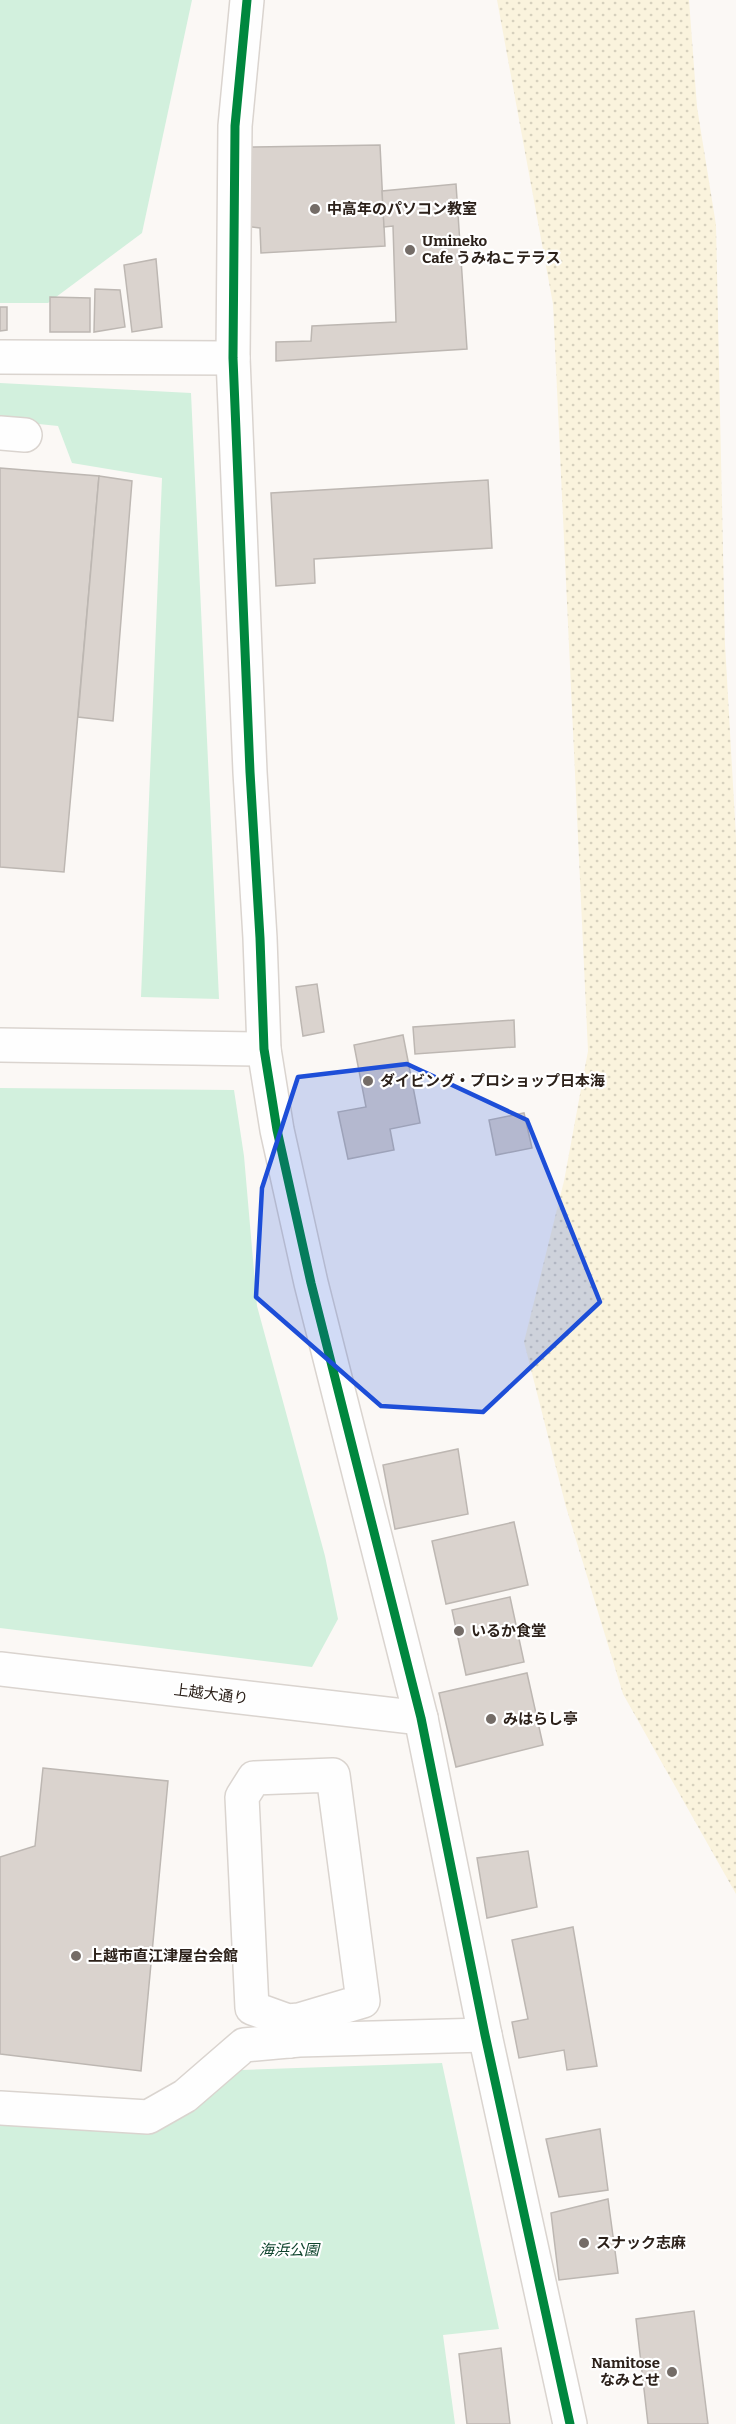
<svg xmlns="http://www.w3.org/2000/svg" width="736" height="2424" font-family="Bitter,'Noto Sans JP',serif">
	<defs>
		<pattern id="sand-dots" width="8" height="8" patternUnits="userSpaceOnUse" patternTransform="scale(1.5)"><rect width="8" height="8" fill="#faf3dd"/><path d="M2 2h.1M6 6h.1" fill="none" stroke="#d6d0bd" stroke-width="1.8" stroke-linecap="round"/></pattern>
	</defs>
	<rect width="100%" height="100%" fill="#fbf8f5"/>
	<g fill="#d2f0dd">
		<polygon points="0,0 192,0 142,233 48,303 0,303"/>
		<polygon points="0,383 191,393 219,999 141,997 162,478 72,463 58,426 0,420"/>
		<polygon points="0,1088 234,1090 244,1156 257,1306 325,1556 338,1619 312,1667 0,1628"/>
		<polygon points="442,2063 499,2329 443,2335 455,2424 0,2424 0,2122 164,2127 241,2070"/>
	</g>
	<polygon fill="url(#sand-dots)" points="497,0 689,0 697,107 716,225 725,644 736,838 736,1894 623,1694 566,1507 524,1342 564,1181 588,1051 553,304"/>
	<g fill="#dad3ce" stroke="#bdb7b2" stroke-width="1.5">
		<polygon points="380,145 385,246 261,253 260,228 245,226 248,147"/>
		<polygon points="456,184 467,349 276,361 276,342 311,341 312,326 396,322 393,226 384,227 382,191"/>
		<polygon points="156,259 162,327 132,332 124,265"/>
		<polygon points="95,289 120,290 125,327 94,332"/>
		<polygon points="50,297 90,298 90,332 50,332"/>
		<polygon points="0,307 7,307 7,330 0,331"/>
		<polygon points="0,468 99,476 64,872 0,867"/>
		<polygon points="99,476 132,481 113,721 78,717"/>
		<polygon points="488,480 492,548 314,559 315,583 276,586 271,493"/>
		<polygon points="317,984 324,1032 303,1036 296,987"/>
		<polygon points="514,1020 515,1047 415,1054 413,1027"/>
		<polygon points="403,1035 420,1123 390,1129 394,1150 348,1159 338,1112 366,1107 354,1045"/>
		<polygon points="524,1113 532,1148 496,1155 489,1120"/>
		<polygon points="458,1449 468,1514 395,1529 383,1465"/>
		<polygon points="514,1522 528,1585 446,1604 432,1541"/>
		<polygon points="510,1597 524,1662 466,1675 452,1610"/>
		<polygon points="527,1673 543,1745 456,1767 439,1693"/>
		<polygon points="43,1768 168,1781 141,2071 0,2054 0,1857 35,1846"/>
		<polygon points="528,1851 537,1907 487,1918 477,1858"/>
		<polygon points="573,1927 597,2066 567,2070 564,2050 519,2058 512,2022 528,2019 512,1940"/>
		<polygon points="600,2129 608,2190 559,2197 546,2139"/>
		<polygon points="608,2199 618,2273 559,2280 551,2213"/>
		<polygon points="694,2311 708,2424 648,2424 636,2319"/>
		<polygon points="501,2348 510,2424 467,2424 459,2354"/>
	</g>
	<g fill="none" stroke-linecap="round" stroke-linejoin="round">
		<g stroke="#dad4cf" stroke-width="36">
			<g id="minor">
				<polyline points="247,0 235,126 233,358 250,772 260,938 264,1049 277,1130 311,1283 421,1718 485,2035 570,2424"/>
				<polyline points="0,357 233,358"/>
				<polyline points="0,433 25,435"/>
				<polyline points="0,1045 264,1049"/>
				<polyline points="0,1669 421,1718"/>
				<polyline points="288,2021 252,2008 242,1797 254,1778 333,1775 363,2001 299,2020 288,2021 290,2041"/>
				<polyline points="0,2108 148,2117 185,2096 244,2045 299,2040 485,2035"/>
			</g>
		</g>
		<use href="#minor" stroke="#fefefe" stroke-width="33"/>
		<g stroke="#fff" stroke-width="13">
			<polyline id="cycleway" points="247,0 235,126 233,358 250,772 260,938 264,1049 277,1130 311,1283 421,1718 485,2035 570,2424"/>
		</g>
		<use href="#cycleway" stroke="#00873e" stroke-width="9"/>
	</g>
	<path fill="#1d4ed8" fill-opacity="0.2" stroke="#1d4ed8" stroke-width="4.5" stroke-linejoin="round" d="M407,1064L527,1120L600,1302L483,1412L381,1406L256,1297L262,1188L298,1077Z"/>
	<g fill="#746c67" stroke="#fff" stroke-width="2">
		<circle cx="315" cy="209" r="6"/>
		<circle cx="410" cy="250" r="6"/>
		<circle cx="368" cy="1081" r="6"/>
		<circle cx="459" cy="1631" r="6"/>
		<circle cx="491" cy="1719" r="6"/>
		<circle cx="76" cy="1956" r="6"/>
		<circle cx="584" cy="2243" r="6"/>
		<circle cx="672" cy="2372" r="6"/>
	</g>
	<g text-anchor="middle" stroke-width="4.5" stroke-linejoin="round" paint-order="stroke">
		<g font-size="15" font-weight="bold" fill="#2c211a" stroke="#fff" text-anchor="start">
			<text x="327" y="214">中高年のパソコン教室</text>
			<text x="422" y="246">Umineko<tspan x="422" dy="17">Cafe うみねこテラス</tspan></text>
			<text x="380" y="1086">ダイビング・プロショップ日本海</text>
			<text x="471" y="1636">いるか食堂</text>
			<text x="503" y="1724">みはらし亭</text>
			<text x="88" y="1961">上越市直江津屋台会館</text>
			<text x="596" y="2248">スナック志麻</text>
			<text x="660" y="2368" text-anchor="end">Namitose<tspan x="660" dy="17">なみとせ</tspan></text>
		</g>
		<g font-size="15" fill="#2c211a" stroke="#fff">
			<text transform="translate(211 1694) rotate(7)" y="5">上越大通り</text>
		</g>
		<g font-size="15" font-style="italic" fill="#0f442d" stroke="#fff">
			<text x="289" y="2255">海浜公園</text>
		</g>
	</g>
</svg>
